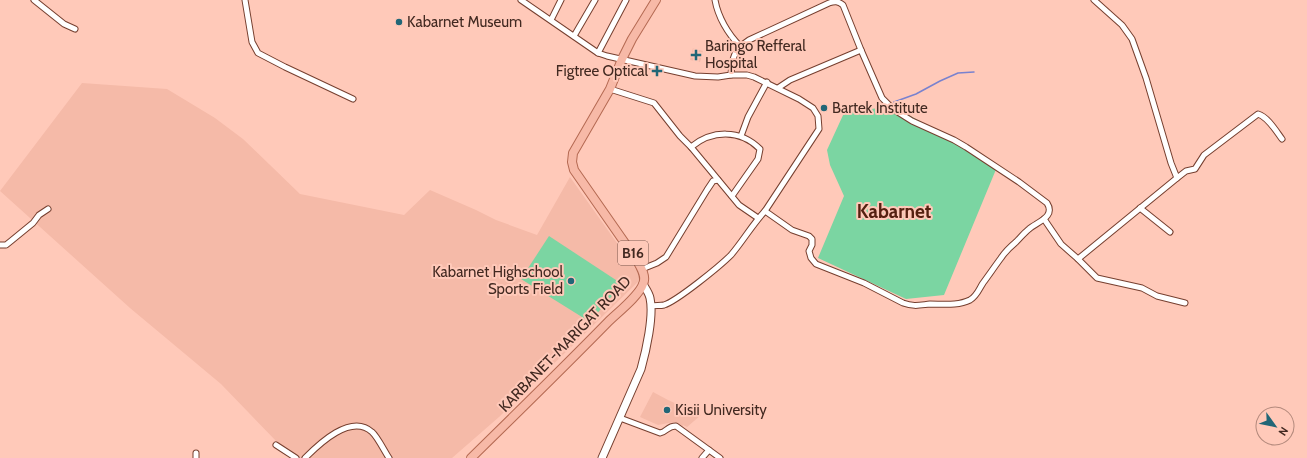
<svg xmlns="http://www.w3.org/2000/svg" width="1307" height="458" font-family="Cabin,sans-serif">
	<rect width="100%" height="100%" fill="#ffc9b9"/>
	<g fill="#f5baa8">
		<polygon points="693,48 703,51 700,62 690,60"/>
		<polygon points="82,83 167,89 215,118 243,139 300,194 404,215 430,190 476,210 496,220 537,235 570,177 642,278 499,417 452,458 298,458 278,443 221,384 130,308 0,191"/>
		<polygon points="653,392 668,400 701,415 687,427 683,425 682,427 674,422 658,425 640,417"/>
	</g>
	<g fill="#7bd5a2">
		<polygon points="892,106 929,126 997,167 944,295 906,299 818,258 844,196 830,165 827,150 844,113"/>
		<polygon points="549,236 622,284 590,322 521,279"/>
	</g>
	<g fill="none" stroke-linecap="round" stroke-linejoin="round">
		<polyline stroke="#7982cf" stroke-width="1.5" points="894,102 916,94 940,81 958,73 974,72"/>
		<g stroke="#763f2f" stroke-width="7">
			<g id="street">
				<polyline points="34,0 64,24 75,29"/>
				<polyline points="245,0 252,42 258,53 285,67 353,99"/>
				<path d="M521,0L598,53L607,56L695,76L718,77L731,75H747L754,77L799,99L813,108L818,116L819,129L765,211C752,225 743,241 731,255C720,266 677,301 664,305C660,306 655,305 652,306"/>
				<path d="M715,0C718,17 728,34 740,46"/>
				<polyline points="1094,0 1122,25 1132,39 1146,78 1171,163 1177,178 1078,259 1097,278 1142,288 1157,296 1185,303"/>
				<polyline points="551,20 561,0"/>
				<polyline points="574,36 595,0"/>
				<polyline points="598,53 626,0"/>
				<path d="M731,75C732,57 734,50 749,40L829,3C835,1 838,1 843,5L861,50"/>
				<polyline points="610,89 654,103 680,136 691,147 739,205 758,218"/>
				<polyline points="741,136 748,117 767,82"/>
				<path d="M691,147C712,130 740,129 760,149L758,159L732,196"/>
				<path d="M1177,178L1186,171L1195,169L1204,155L1258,114C1268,117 1276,131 1282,139"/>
				<polyline points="1140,208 1170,232"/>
				<path d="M765,211L792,230L809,236L812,239V245L809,251L811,258L816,264L864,283L903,303C914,307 920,305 930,304C943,304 958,306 970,300C977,296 979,289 983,283C989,275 995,266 1001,258C1005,252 1010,247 1016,242C1020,238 1024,233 1029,229C1037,222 1056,217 1047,203L1019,182L966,147L954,140L912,121L893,109L882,98L861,50L790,80L778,88"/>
				<polyline points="1044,219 1061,244 1078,259"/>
				<polyline points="0,245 6,245 11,241 33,223 39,215 48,209"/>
				<polyline points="642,269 657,263 666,257 707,190 713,181 718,180"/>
				<path d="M620,418L660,433C667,432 667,426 676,426L709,450"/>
				<polyline points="276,445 296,458"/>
				<polyline points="196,458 196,453"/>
				<path d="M305,458C319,444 351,413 372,432C377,436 385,452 389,458"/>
				<polyline points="702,458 709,450 720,458"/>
			</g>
		</g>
		<g stroke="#763f2f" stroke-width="9">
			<path id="secondary" d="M602,458L641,369C646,351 654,316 650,298C649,293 646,289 643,284"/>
		</g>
		<g stroke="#b46952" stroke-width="10">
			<path id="primary" d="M471,458C517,413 563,368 608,322C617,313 639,296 643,284C647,276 640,266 636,259L574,170L572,162L573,153L610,89L622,59L632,39L656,0"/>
		</g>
		<use href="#street" stroke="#fff" stroke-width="5"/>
		<use href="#secondary" stroke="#fff" stroke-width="7"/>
		<use href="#primary" stroke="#f7b9a7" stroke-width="8"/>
	</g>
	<g fill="#216677" stroke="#ffc9b9" stroke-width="1.5">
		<circle cx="399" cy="22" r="4"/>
		<path d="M694 49h4v4h4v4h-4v4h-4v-4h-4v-4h4z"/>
		<path d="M655 65h4v4h4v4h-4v4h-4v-4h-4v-4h4z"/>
		<circle cx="824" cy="108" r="4"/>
		<circle cx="571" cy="281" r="4"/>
		<circle cx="667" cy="410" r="4"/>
	</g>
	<g text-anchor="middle" stroke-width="4" stroke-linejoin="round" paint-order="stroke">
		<rect fill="#ffc9b9" stroke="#7b594f" stroke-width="1" x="618" y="241" width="30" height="24" rx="3"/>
		<g font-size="14" font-weight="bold" fill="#422921">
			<text x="633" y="258">B16</text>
		</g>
		<g font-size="15" fill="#422921" stroke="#ffc9b9" text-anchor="start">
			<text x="407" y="27">Kabarnet Museum</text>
			<text x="705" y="51">Baringo Refferal<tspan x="705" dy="17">Hospital</tspan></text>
			<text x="648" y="76" text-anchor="end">Figtree Optical</text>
			<text x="832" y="113">Bartek Institute</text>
			<text x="563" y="277" text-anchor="end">Kabarnet Highschool<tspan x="563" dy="17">Sports Field</tspan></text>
			<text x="675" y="415">Kisii University</text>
		</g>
		<g font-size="15" fill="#422921" stroke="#ffc9b9">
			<text transform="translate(565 344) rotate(-46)" y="5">KARBANET-MARIGAT ROAD</text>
		</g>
		<g font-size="19" font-weight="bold" fill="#552111" stroke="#ffc9b9">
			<text x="894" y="218">Kabarnet</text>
		</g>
	</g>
	<g transform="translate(1275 426) rotate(123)"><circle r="19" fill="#ffc9b9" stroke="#b3897c"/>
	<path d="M0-3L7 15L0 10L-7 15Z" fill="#216677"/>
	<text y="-6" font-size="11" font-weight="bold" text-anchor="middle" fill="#422921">N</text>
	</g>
</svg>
